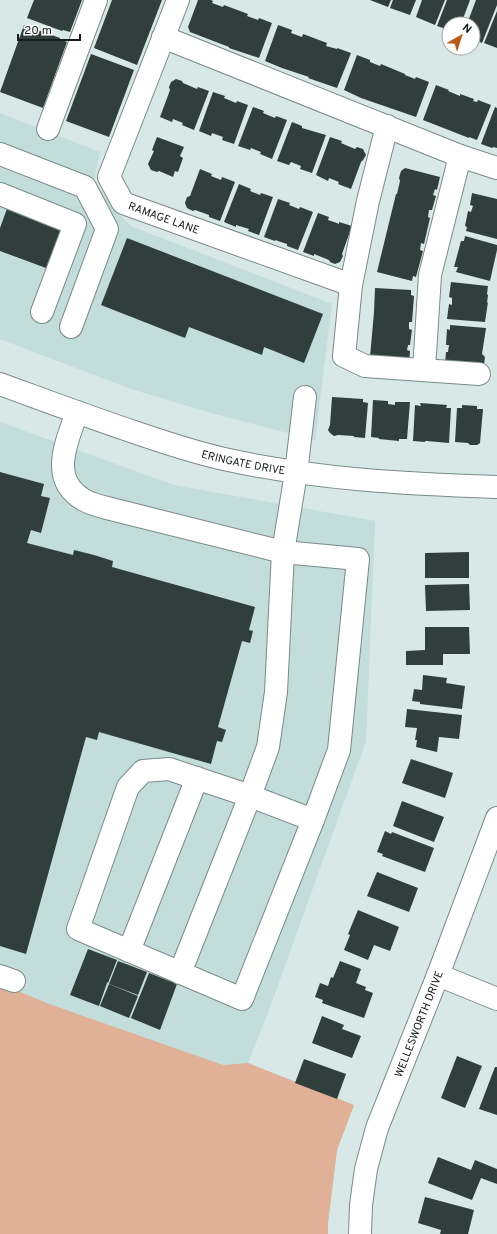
<svg xmlns="http://www.w3.org/2000/svg" width="497" height="1234" font-family="Overpass,sans-serif">
	<rect width="100%" height="100%" fill="#d7e8e6"/>
	<g fill="#c2ddda">
		<polygon points="0,113 100,152 94,181 117,212 131,226 332,304 315,440 211,413 131,389 0,339"/>
		<polygon points="0,422 174,485 375,521 366,741 269,1010 248,1063 354,1105 337,1150 328,1223 328,1234 0,1234"/>
	</g>
	<polygon fill="#e0b197" points="0,984 52,1005 223,1065 248,1063 354,1105 337,1150 328,1223 328,1234 0,1234"/>
	<g fill="#303e3c">
		<polygon points="34,0 82,0 70,32 63,30 62,31 27,18"/>
		<polygon points="112,0 162,0 137,65 94,48"/>
		<polygon points="198,0 211,0 213,1 212,3 223,7 224,5 248,14 247,16 258,20 259,18 272,23 259,58 229,48 229,47 190,32 188,27"/>
		<polygon points="370,0 391,0 388,7"/>
		<polygon points="393,0 416,0 410,15 390,8"/>
		<polygon points="422,0 445,0 435,25 416,17"/>
		<polygon points="447,0 470,0 461,24 449,24 449,30 437,26"/>
		<polygon points="476,0 497,0 497,5 482,43 473,39 473,24 467,24"/>
		<polygon points="497,11 497,48 484,43"/>
		<polygon points="24,25 60,38 60,39 67,42 43,108 0,92"/>
		<polygon points="278,25 292,30 291,33 302,37 303,34 327,43 326,46 337,49 337,48 351,53 337,88 308,78 309,77 282,68 265,61"/>
		<polygon points="91,54 134,70 109,137 66,121"/>
		<polygon points="357,55 370,60 370,62 380,66 381,64 405,74 405,75 415,79 416,77 429,82 416,117 361,98 344,90"/>
		<polygon points="176,79 182,81 183,83 197,89 198,87 209,91 194,130 182,125 183,123 173,119 172,122 160,117 170,90 169,87 171,82"/>
		<polygon points="436,85 449,90 448,91 460,96 460,94 474,99 473,101 477,102 478,100 491,105 477,140 469,137 469,138 423,120"/>
		<polygon points="213,92 225,96 224,98 236,103 237,101 248,105 234,144 222,140 223,137 212,133 211,136 199,131"/>
		<polygon points="253,107 264,111 263,113 275,118 276,116 287,120 272,159 260,154 261,152 251,148 250,150 238,146"/>
		<polygon points="495,107 497,108 497,148 493,147 492,148 481,144"/>
		<polygon points="292,122 302,126 302,128 326,135 312,173 300,169 301,166 291,162 289,165 277,161"/>
		<polygon points="157,137 184,147 180,156 183,158 178,172 175,171 173,177 159,171 157,172 151,170 148,164 154,151 152,150"/>
		<polygon points="330,137 342,141 341,143 355,149 357,147 363,149 366,155 363,160 361,162 351,189 338,184 339,182 329,178 328,181 316,175"/>
		<polygon points="405,168 440,177 437,190 435,189 433,195 436,196 432,210 429,210 428,217 430,218 424,244 421,243 420,250 423,251 416,277 413,276 412,281 377,272 396,194 397,194 400,181 399,178 401,171"/>
		<polygon points="200,169 212,174 211,176 221,180 222,177 235,182 220,221 209,217 209,215 195,210 193,211 187,208 185,203 187,197 190,196"/>
		<polygon points="239,184 251,189 250,191 260,195 261,193 273,197 259,235 248,231 249,229 236,225 236,227 224,222"/>
		<polygon points="472,193 497,199 497,239 466,231 467,227 465,226 468,211 471,212 473,206 470,205"/>
		<polygon points="278,199 290,203 289,205 299,209 300,207 313,212 298,250 287,246 287,244 275,240 275,241 264,237"/>
		<polygon points="8,206 62,227 46,268 0,251 0,228"/>
		<polygon points="318,213 329,217 328,220 337,223 339,224 339,222 352,226 342,254 343,256 340,262 335,264 330,262 329,260 314,254 314,256 303,252"/>
		<polygon points="465,236 497,245 497,250 490,281 456,272 458,267 454,267 461,241 464,241"/>
		<polygon points="127,238 323,314 304,363 264,347 262,355 189,327 185,338 101,305"/>
		<polygon points="451,282 488,286 487,294 488,295 487,303 488,302 485,322 447,319 449,304 452,305 452,298 449,297"/>
		<polygon points="375,288 411,290 411,295 414,296 412,322 409,322 409,329 412,330 410,345 408,345 407,350 410,351 409,364 370,357 374,312"/>
		<polygon points="450,325 486,328 482,354 485,357 484,364 480,367 445,364 446,352 448,352 449,345 446,345 447,329 450,330"/>
		<polygon points="332,397 363,399 363,402 368,403 365,438 354,437 354,436 338,435 334,436 330,433 328,430 330,425"/>
		<polygon points="373,400 388,401 388,404 395,405 395,402 410,402 407,439 399,439 399,441 379,439 379,438 371,437"/>
		<polygon points="420,403 447,405 446,408 451,408 449,443 427,441 425,441 425,442 413,441 415,405 421,406"/>
		<polygon points="462,405 477,406 477,409 483,409 480,443 477,445 470,445 468,443 455,442 457,408 462,408"/>
		<polygon points="0,472 44,484 41,496 50,498 41,533 31,530 27,543 73,555 74,550 94,555 113,561 112,567 255,607 249,630 253,631 250,643 242,641 218,727 226,730 222,742 217,741 211,764 99,732 97,740 86,737 26,954 0,946"/>
		<polygon points="469,552 469,578 425,578 425,553"/>
		<polygon points="469,584 470,610 426,611 425,585"/>
		<polygon points="425,627 469,627 470,654 443,654 443,665 406,665 406,651 425,650"/>
		<polygon points="423,675 447,678 446,683 465,686 462,709 420,704 420,702 412,701 414,689 422,690"/>
		<polygon points="407,709 462,715 459,739 439,737 437,752 416,747 417,740 415,740 417,728 405,727"/>
		<polygon points="411,759 453,773 445,798 402,783"/>
		<polygon points="402,801 444,817 434,842 393,826"/>
		<polygon points="385,831 391,834 392,832 434,848 425,872 382,856 383,854 377,852"/>
		<polygon points="377,872 418,888 409,912 367,896"/>
		<polygon points="358,910 399,927 390,951 374,945 368,960 344,950 350,935 348,934"/>
		<polygon points="88,949 117,960 108,983 106,982 107,983 99,1006 70,995"/>
		<polygon points="118,961 147,972 138,995 109,984"/>
		<polygon points="340,961 361,969 356,983 366,987 365,990 373,993 364,1018 322,1003 323,1000 315,997 320,983 328,986 331,977 333,978"/>
		<polygon points="149,973 177,984 160,1030 131,1018"/>
		<polygon points="109,984 138,996 129,1018 100,1006"/>
		<polygon points="322,1016 344,1025 342,1029 361,1036 352,1058 312,1043"/>
		<polygon points="457,1056 482,1066 465,1108 441,1098"/>
		<polygon points="304,1059 346,1074 337,1099 295,1083"/>
		<polygon points="495,1067 497,1067 497,1115 479,1109"/>
		<polygon points="438,1157 471,1170 475,1160 497,1169 497,1184 481,1178 472,1200 428,1183"/>
		<polygon points="425,1197 474,1210 468,1234 440,1234 441,1230 418,1223"/>
	</g>
	<g fill="none" stroke-linecap="round" stroke-linejoin="round">
		<g stroke="#7b8b89" stroke-width="24">
			<g id="minor">
				<path id="s1" d="M178,0L109,177L123,203L351,285"/>
				<polyline points="163,37 460,156 497,168"/>
				<polyline points="387,126 368,201 351,285 344,356 365,366 479,374"/>
				<polyline points="48,129 96,0"/>
				<polyline points="0,154 85,187 107,229 71,327"/>
				<polyline points="0,194 75,224 42,312"/>
				<polyline points="424,370 430,275 460,156"/>
				<path id="s2" d="M0,384C44,400 89,417 134,432C163,442 193,452 224,459C314,479 405,484 497,487"/>
				<path d="M77,412C67,442 48,479 84,500C91,504 99,506 107,508L283,552L296,473L305,397"/>
				<polygon points="283,552 358,559 339,750 313,820 250,796 268,747 276,692"/>
				<polyline points="129,951 197,778"/>
				<polyline points="180,973 250,796 169,769 143,771 128,787 78,929 242,999 313,820"/>
				<polyline points="438,975 497,999"/>
				<polyline points="0,976 14,981"/>
				<path id="s3" d="M360,1234L361,1205L366,1169L377,1128L438,975L497,818"/>
			</g>
		</g>
		<use href="#minor" stroke="#fff" stroke-width="22"/>
	</g>
	<g text-anchor="middle" stroke-width="4" stroke-linejoin="round" paint-order="stroke">
		<g font-size="11" fill="#161c1b" stroke="#fff">
			<text dy="4" stroke="none"><textPath href="#s1" startOffset="263">RAMAGE LANE</textPath></text>
			<text dy="4" stroke="none"><textPath href="#s2" startOffset="256">ERINGATE DRIVE</textPath></text>
			<text dy="4" stroke="none"><textPath href="#s3" startOffset="220">WELLESWORTH DRIVE</textPath></text>
		</g>
	</g>
	<g transform="translate(461 36) rotate(39)"><circle r="19" fill="#ffffff" stroke="#a2a4a4"/>
	<path d="M0-3L7 15L0 10L-7 15Z" fill="#b95916"/>
	<text y="-6" font-size="11" font-weight="bold" text-anchor="middle" fill="#161c1b">N</text>
	</g>
	<path d="M18 34v6h62v-6" fill="none" stroke="#161c1b" stroke-width="2"/>
	<text x="24" y="34" font-size="12" fill="#161c1b" stroke="#ffffff" stroke-width="3" paint-order="stroke">20 m</text>
</svg>
